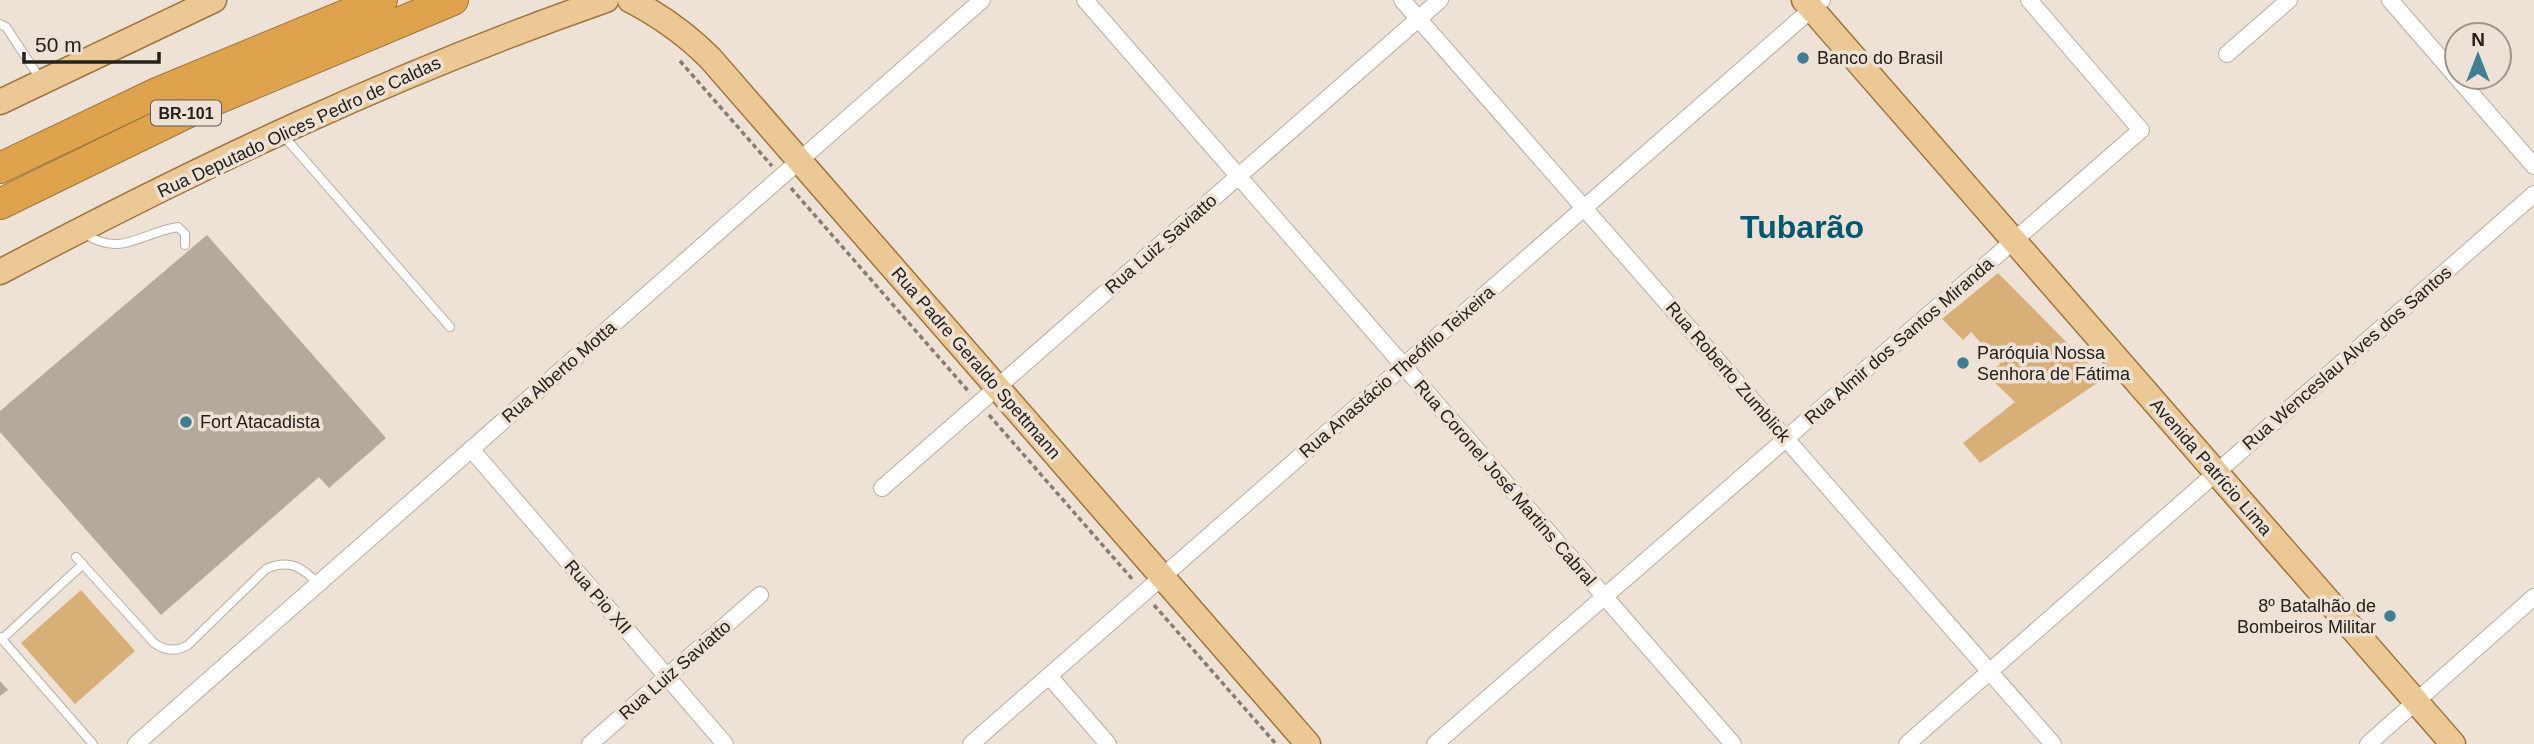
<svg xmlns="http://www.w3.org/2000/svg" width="2534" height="744" font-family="Arial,sans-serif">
	<rect width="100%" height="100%" fill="#ede2d5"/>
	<g fill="#d8af77">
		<polygon points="1998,273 2103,379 1980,463 1963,443 2015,402 1987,375 2000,364 1971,332 1963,340 1942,319"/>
		<polygon points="81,590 135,651 75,704 21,643"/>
	</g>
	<g fill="#b3a99c">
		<polygon points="207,235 386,438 329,488 319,477 161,615 0,432 0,411"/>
		<polygon points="0,681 8,690 0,696"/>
	</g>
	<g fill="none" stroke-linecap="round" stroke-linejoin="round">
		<g stroke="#b7ada0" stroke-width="10">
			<g id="service">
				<polyline points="0,24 6,27 41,80"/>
				<polyline points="282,134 450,327"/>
				<path d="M85,234C122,258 142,232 178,227L185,234V245"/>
				<path d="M76,557L154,643C165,651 176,652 188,645L266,569C288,559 302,566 318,584"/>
				<polyline points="0,637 93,744"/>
				<polyline points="2,639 83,564"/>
			</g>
		</g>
		<g stroke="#b7ada0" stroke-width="18">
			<g id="minor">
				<polyline points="1085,0 1733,744"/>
				<polyline points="1402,0 2053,744"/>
				<polyline points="2390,0 2534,166"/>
				<polyline points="2227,54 2289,0"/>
				<polyline points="471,449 725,744"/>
				<polyline points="882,488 1440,0"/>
				<polyline points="1049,676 1108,744"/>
				<polyline points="136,744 982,0"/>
				<polyline points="590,744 760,595"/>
				<polyline points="971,744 1822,0"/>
				<polyline points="1435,744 2141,130 2029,0"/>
				<polyline points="1907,744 2534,194"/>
				<polyline points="2368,744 2534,597"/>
			</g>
		</g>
		<g stroke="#9e753c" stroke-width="27">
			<g id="primary">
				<path d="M630,0C661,16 685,33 710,58L1308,744"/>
				<polyline points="1804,0 2453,744"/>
				<polyline points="0,102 214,0"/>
				<path d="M0,272C196,168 396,73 606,0"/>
			</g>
		</g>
		<g stroke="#9e753c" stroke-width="32">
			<g id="motorway">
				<polyline points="0,168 159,92 382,0"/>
				<polyline points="0,204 205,104 453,0"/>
			</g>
		</g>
		<g stroke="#867e75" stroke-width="3.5" stroke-dasharray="5 3.5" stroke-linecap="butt">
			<polyline points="680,61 772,166"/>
			<polyline points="791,188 970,393"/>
			<polyline points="989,415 1133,580"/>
			<polyline points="1154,605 1276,744"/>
		</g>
		<use href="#service" stroke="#fff" stroke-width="8"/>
		<use href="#minor" stroke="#fff" stroke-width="16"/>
		<use href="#primary" stroke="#ecc895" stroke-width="24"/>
		<use href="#motorway" stroke="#dfa34e" stroke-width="30"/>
	</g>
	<g fill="#407e94" stroke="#ede2d5" stroke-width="2.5">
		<circle cx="1803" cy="58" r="7"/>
		<circle cx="1963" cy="363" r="7"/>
		<circle cx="186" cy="422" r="7"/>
		<circle cx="2390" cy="616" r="7"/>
	</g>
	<g text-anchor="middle" stroke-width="7" stroke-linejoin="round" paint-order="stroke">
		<rect fill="#ede2d5" stroke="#605a53" stroke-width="2" x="151" y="100.5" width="70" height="25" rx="5"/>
		<g font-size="16" font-weight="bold" fill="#24201b">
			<text x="186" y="119">BR-101</text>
		</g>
		<g font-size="18" fill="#24201b" stroke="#ede2d5" text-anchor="start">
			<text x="1817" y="64">Banco do Brasil</text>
			<text x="1977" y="359">Paróquia Nossa<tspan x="1977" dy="21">Senhora de Fátima</tspan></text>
			<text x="200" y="428">Fort Atacadista</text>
			<text x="2376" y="612" text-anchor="end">8º Batalhão de<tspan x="2376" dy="21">Bombeiros Militar</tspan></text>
		</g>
		<g font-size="18" fill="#24201b" stroke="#ede2d5">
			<text transform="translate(299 127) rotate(-25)" y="6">Rua Deputado Olices Pedro de Caldas</text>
			<text transform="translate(1161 244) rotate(-41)" y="6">Rua Luiz Saviatto</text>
			<text transform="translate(1899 341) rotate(-41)" y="6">Rua Almir dos Santos Miranda</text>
			<text transform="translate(2347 358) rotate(-41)" y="6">Rua Wenceslau Alves dos Santos</text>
			<text transform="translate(976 363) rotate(49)" y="6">Rua Padre Geraldo Spettmann</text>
			<text transform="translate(559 372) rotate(-41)" y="6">Rua Alberto Motta</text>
			<text transform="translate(1397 372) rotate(-41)" y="6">Rua Anastácio Theófilo Teixeira</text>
			<text transform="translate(1728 372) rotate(49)" y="6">Rua Roberto Zumblick</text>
			<text transform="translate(2211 467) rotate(49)" y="6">Avenida Patrício Lima</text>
			<text transform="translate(1505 483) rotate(49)" y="6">Rua Coronel José Martins Cabral</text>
			<text transform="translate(598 597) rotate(49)" y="6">Rua Pio XII</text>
			<text transform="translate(675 670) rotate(-41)" y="6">Rua Luiz Saviatto</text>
		</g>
		<g font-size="32" font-weight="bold" fill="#015870" stroke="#ede2d5">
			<text x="1802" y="238">Tubarão</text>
		</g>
	</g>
	<g transform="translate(2478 56)"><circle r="33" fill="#ede2d5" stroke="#9d948b" stroke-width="2"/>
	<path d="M0-5L12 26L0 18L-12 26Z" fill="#407e94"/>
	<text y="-10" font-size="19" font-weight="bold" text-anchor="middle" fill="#24201b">N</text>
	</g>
	<path d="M24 52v10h135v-10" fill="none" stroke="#24201b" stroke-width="3.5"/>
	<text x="35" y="52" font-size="21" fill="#24201b" stroke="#ede2d5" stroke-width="5" paint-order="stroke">50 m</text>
</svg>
